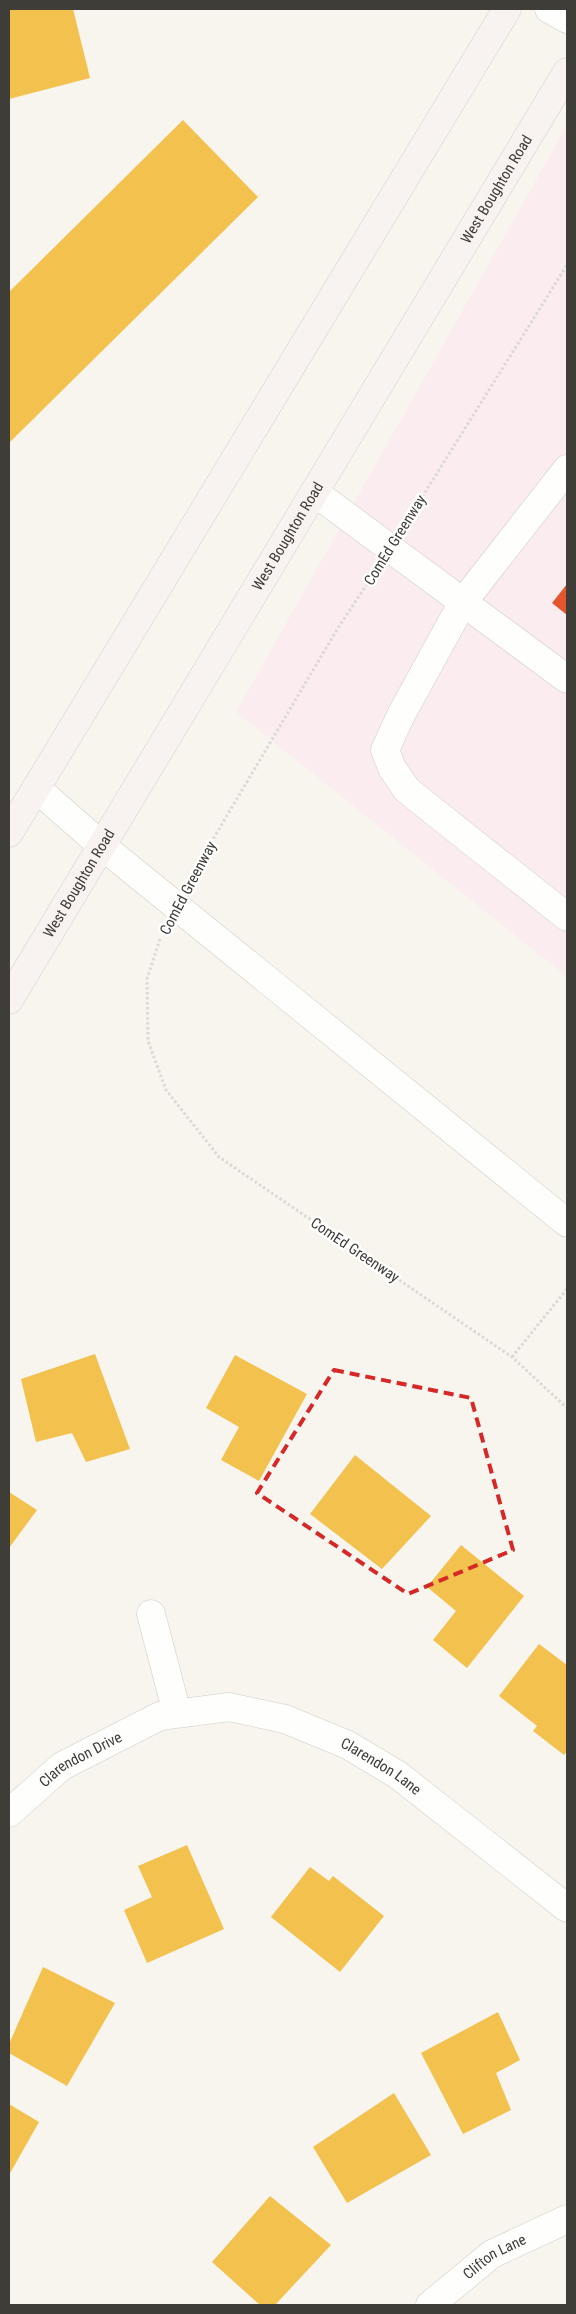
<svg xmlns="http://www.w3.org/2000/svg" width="576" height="2314" font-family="'Roboto Condensed',sans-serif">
	<rect width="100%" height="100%" fill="#f8f5ee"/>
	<polygon fill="#fbecef" points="567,125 567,977 236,712"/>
	<g fill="#f2c14e">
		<polygon points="9,9 73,9 90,78 9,99"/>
		<polygon points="183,120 258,197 9,443 9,292"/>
		<polygon points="95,1354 130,1449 86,1462 72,1433 36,1442 21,1379"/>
		<polygon points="235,1355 307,1394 259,1481 221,1460 239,1427 206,1408"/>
		<polygon points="355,1455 431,1516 382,1569 310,1514"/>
		<polygon points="9,1492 37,1510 9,1548"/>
		<polygon points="461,1545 524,1596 467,1668 433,1640 456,1611 427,1587"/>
		<polygon points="539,1644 567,1665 567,1751 564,1755 533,1731 537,1726 499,1696"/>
		<polygon points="187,1845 224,1929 147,1963 124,1910 152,1897 138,1866"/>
		<polygon points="310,1867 329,1881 333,1876 384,1916 340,1972 271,1917"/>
		<polygon points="43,1967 115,2003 67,2086 9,2053 9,2044"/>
		<polygon points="498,2012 520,2060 496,2073 511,2110 463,2134 421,2053"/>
		<polygon points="394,2093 431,2155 347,2203 313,2147"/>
		<polygon points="9,2104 39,2122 9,2175"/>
		<polygon points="270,2196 331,2245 275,2305 260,2305 212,2262"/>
	</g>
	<polygon fill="#e4572e" points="567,584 567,615 552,603"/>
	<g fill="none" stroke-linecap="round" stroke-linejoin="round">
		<g stroke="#cfcdc8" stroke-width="29">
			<g id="minor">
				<polyline points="549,9 567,19"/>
				<polyline points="567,469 463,602 401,715 385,750 392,768 407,790 567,917"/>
				<polyline points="314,492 567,679"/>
				<polyline points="36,788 101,845 567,1223"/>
				<polyline points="151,1614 177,1713"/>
				<path id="s1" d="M9,1813L62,1766L160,1716L229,1707L285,1719L348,1745L398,1775L567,1908"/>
				<path id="s2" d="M430,2305L492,2254L567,2219"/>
			</g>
		</g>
		<g stroke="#d2d0cd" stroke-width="29">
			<g id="major">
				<polyline points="9,833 507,9"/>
				<path id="s3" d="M9,1000L567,72"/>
			</g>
		</g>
		<g stroke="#dad9d7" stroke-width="3" stroke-dasharray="2.5 2.5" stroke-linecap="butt">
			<polyline points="409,518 567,265"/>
			<polyline points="193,873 338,628 371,578"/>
			<polyline points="160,939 147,979 148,1041 166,1090 219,1157 512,1357 567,1408"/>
			<polyline points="512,1357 567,1289"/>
		</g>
		<use href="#minor" stroke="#fefefc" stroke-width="28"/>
		<use href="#major" stroke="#f8f2f0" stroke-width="28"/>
	</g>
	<path fill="none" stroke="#d62828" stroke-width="4" stroke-dasharray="10 6" stroke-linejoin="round" d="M334,1370L471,1398L513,1550L408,1594L257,1493Z"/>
	<g text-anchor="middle" stroke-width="5" stroke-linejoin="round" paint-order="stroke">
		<g font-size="15" fill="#3f3d38" stroke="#fff">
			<text dy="5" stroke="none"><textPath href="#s3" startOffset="946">West Boughton Road</textPath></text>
			<text dy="5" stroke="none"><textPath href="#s3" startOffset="541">West Boughton Road</textPath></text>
			<text transform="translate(395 540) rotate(-58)" y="5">ComEd Greenway</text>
			<text dy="5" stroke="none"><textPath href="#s3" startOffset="136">West Boughton Road</textPath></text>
			<text transform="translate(188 888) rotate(-62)" y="5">ComEd Greenway</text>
			<text transform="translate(355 1250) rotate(34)" y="5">ComEd Greenway</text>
			<text dy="5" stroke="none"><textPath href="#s1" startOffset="90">Clarendon Drive</textPath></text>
			<text dy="5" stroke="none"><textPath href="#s1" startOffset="415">Clarendon Lane</textPath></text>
			<text dy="5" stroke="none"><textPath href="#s2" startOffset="81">Clifton Lane</textPath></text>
		</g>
	</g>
	<rect width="576" height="2314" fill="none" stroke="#3f3d38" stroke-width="20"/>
</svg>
